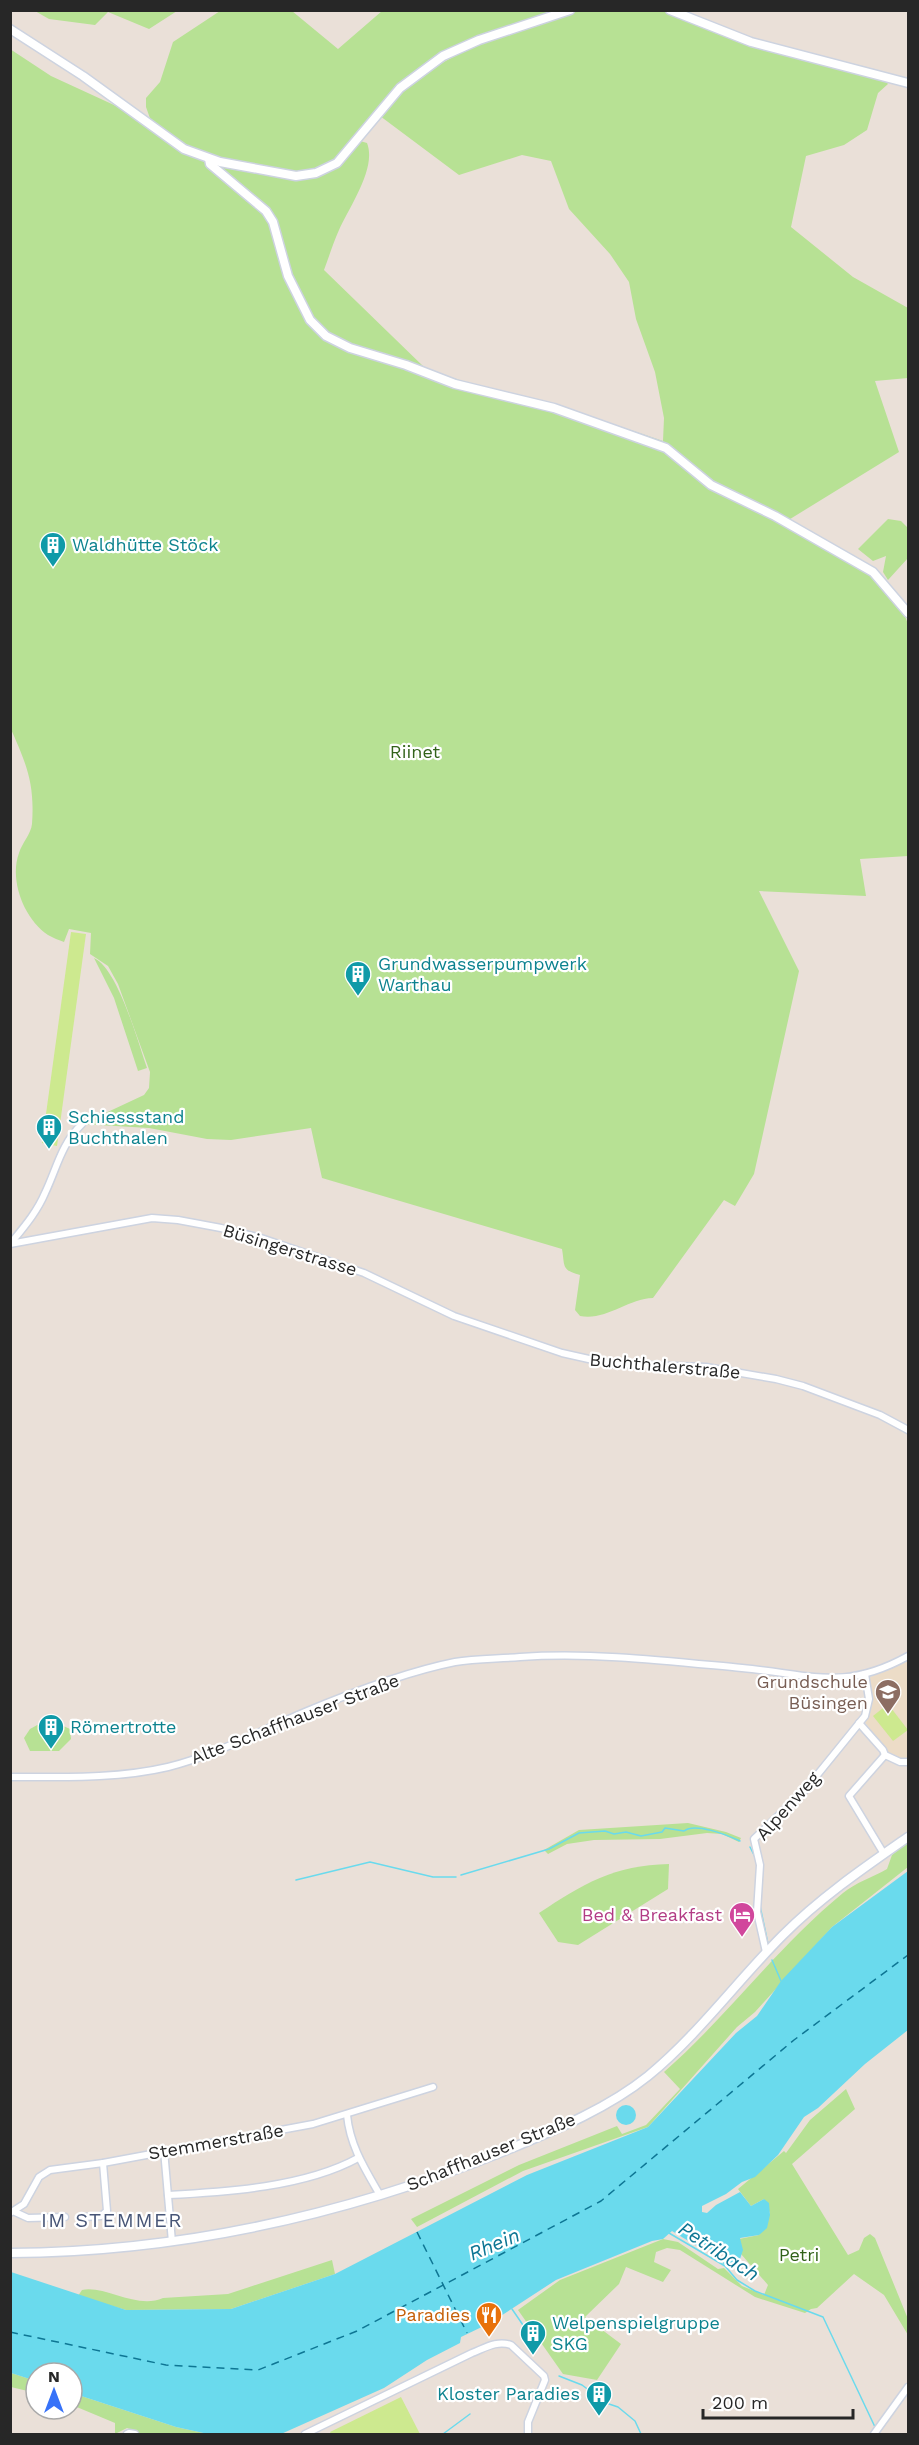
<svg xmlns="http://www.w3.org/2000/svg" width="919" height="2445" font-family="'Work Sans',sans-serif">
	<rect width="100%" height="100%" fill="#eae0d8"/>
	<polygon fill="#ecdcc7" points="908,1657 908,1757 904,1760 890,1755 865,1722 872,1707 869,1678"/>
	<g fill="#b7e194">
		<polygon points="35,11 177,11 149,29 108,12 95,25 49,19"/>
		<polygon points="220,11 292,11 338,49 382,11 562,11 461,44 421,68 338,158 323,167 301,173 214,158 182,144 152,124 146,107 146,98 160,82 173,42"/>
		<path d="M577,11H663L738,39L886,81L888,84L878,93L867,130L844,145L806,156L791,227L853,277L908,308V378L875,381L899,452L782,524L872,573L901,606L908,624V856L860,859L866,896L759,891L799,971L754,1174L735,1206L724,1200L653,1298C627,1299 606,1321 580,1316L575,1310L580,1275C561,1270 565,1266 562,1249L322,1178L311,1128L231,1140L207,1139L149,1128L82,1124L144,1095L149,1088L150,1072L118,984L108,966L90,954L91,933L69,929L64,942C59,940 53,938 48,935C24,919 9,880 19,853C22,843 31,834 32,824C35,783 26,763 10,727V49L51,76L127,111L216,164L320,175L360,141L367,143C377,168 349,207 339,230C333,243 329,257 324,270L425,368L465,382L554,404L663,441L664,418L655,372L636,319L629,282L610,254L569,209L551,161L522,155L459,175L380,116C432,51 502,37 577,11Z"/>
		<polygon points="888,519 901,521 908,528 908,558 888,580 883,572 886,556 873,561 858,549"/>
		<path d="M94,958C118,969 138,1042 147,1068L138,1071L114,998Z"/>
		<polygon points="48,1719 70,1729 71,1739 59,1751 30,1751 24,1738 30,1729"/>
		<polygon points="688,1823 726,1832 741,1838 739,1842 722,1834 707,1833 660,1839 594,1840 567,1844 548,1854 544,1850 579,1830"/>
		<path d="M908,1842V1867L832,1927L755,2012L737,2027L648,2127L523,2171L417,2227L411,2219L519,2165L617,2126L622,2134L646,2125L680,2089L664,2072C727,2017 777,1947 843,1893C855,1883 873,1877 887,1869L892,1855Z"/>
		<path d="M669,1864L668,1889L578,1945L558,1942L539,1913C583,1884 614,1865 669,1864Z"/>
		<polygon points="846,2089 855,2109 792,2164 848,2255 859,2250 864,2238 870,2234 875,2238 908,2319 908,2335 884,2295 854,2274 817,2308 811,2309 805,2313 755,2297 680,2250 667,2248 656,2252 654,2262 671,2270 663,2282 626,2267 619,2284 585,2317 621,2344 597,2380 563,2374 518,2310 560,2280 663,2239 678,2242 718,2269 724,2268 742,2286 764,2295 768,2285 741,2254 739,2239 759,2235 770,2213 764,2199 751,2206 738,2189 784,2151 786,2153 810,2120"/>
		<path d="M332,2260L335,2274L231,2309L126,2310L78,2296L82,2290C105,2285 137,2310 163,2298L228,2294Z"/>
		<polygon points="11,2373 36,2381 36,2393 11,2387"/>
		<polygon points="72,2393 176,2427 208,2434 142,2434 127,2428 115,2434 115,2423 72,2405"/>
	</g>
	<g fill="#cde98f">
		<polygon points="71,932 86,934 57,1146 42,1143"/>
		<polygon points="888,1704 908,1730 893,1741 873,1716"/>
		<polygon points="401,2397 420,2434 331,2434 330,2432"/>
	</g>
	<g fill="#6adaed">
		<polygon points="908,1871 908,2030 865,2064 818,2108 804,2117 778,2155 755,2177 742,2182 726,2194 702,2206 702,2212 707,2213 716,2205 740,2192 751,2206 764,2199 769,2203 770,2215 767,2228 759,2235 740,2238 743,2250 740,2259 725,2265 722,2263 729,2259 726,2252 714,2251 695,2245 672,2231 663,2239 652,2241 556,2280 490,2323 461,2337 460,2343 427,2360 384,2388 281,2434 208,2434 176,2427 72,2393 72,2373 36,2373 36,2381 11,2373 11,2272 126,2310 231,2309 335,2274 527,2175 648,2127 736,2033 757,2016 781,1981 832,1927"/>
		<circle cx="626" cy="2115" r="10"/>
	</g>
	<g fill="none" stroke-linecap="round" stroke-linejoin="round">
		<g stroke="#6adaed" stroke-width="1.5">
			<polyline points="750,1847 755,1857"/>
			<path d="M461,1875L549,1849L579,1833L605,1831L614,1834L626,1832L641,1836L662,1832L665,1828L684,1831C695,1822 727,1835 740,1841"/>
			<polyline points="296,1880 370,1862 433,1877 456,1877"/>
			<polyline points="760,1906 768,1944"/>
			<polyline points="772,1960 781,1981"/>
			<polyline points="669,2233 725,2266 737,2280 755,2291 823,2317 875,2427"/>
			<polyline points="512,2309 525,2328"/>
			<polyline points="559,2376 582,2385 606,2403 618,2407 635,2421 641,2434"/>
			<polyline points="443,2434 470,2414"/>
		</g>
		<g stroke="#0e7694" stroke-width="1.5" stroke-dasharray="8 6" stroke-linecap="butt">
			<polyline points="417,2232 467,2333"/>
			<polyline points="10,2332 166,2365 258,2370 357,2331 601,2201 794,2040 908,1955"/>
		</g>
		<g stroke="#cdd3e0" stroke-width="9">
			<g id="street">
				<path d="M11,1243C24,1227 37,1212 45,1193C57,1168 61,1144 82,1124"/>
				<polyline points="10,1244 152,1218 178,1220 221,1228 261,1238 364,1273 454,1316 562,1353 611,1364 706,1367 776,1379 803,1386 880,1415 908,1430"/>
				<polyline points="859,1723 883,1750 885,1755 900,1762 908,1762"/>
				<path d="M10,1777C62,1777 117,1779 168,1767C216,1755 260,1731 305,1712C353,1692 405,1672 455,1662C476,1658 499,1659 520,1657C594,1652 668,1661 742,1668C810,1674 843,1692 908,1656"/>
				<polyline points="884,1854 849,1796 885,1755"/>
				<polyline points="766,1952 757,1912 760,1865 754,1839 805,1790 865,1716 869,1699 865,1674"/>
				<path d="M347,2115C350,2146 365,2169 380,2195"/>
				<polyline points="164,2150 172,2242"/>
				<path d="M168,2195C227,2192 305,2187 358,2158"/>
				<polyline points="15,2212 28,2218 65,2217"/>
				<polyline points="10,2213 24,2204 39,2177 50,2170 103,2163 313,2124 433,2087"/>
				<polyline points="84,2217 101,2216 107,2211 103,2163"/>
				<polyline points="127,2434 129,2433 135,2434"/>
				<path d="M305,2434L472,2353C485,2348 497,2340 511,2345L544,2376L545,2380L528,2422V2434"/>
				<polyline points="874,2434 908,2387"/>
			</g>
		</g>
		<g stroke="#cdd3e0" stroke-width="11">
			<g id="secondary">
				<polyline points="670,10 751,42 908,83"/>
				<polyline points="10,29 83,76 184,149 220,162 296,176 316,173 337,163 400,88 443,56 479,40 570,10"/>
				<polyline points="209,159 210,164 266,211 273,222 288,276 310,320 326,336 350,348 406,365 455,384 554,408 666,448 711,485 775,516 873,572 908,613"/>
				<path d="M10,2253C181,2252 349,2214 507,2150C555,2130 607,2109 648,2076C699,2034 737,1981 783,1935C821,1897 865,1867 908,1837"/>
			</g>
		</g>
		<use href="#street" stroke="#fff" stroke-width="6"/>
		<use href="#secondary" stroke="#fff" stroke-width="8"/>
	</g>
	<defs>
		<g id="building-pin" transform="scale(1.35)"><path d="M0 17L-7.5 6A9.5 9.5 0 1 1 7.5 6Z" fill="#0f9aa8" stroke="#fff"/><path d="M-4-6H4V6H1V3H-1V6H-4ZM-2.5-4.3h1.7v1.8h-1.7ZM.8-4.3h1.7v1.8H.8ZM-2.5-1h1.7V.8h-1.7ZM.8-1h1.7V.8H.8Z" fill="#fff"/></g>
		<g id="school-pin" transform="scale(1.35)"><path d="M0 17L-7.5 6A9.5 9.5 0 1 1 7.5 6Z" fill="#8d6e63" stroke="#fff"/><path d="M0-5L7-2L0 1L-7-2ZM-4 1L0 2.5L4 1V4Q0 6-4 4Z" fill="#fff"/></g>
		<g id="hotel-pin" transform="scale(1.35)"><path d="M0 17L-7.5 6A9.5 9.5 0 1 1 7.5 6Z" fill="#d1479c" stroke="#fff"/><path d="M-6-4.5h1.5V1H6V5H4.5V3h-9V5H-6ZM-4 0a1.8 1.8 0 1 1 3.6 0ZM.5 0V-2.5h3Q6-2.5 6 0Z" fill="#fff"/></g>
		<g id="restaurant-pin" transform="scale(1.35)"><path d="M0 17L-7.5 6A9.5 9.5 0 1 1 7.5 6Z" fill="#e8710a" stroke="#fff"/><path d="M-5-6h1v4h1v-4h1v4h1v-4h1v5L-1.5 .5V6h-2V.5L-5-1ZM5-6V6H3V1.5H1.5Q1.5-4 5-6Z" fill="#fff"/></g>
	</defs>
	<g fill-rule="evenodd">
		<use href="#building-pin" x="53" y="545"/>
		<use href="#building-pin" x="358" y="974"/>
		<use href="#building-pin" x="49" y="1127"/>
		<use href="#school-pin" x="888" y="1692"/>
		<use href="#building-pin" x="51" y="1727"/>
		<use href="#hotel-pin" x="742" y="1915"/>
		<use href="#restaurant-pin" x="489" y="2315"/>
		<use href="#building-pin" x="533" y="2333"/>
		<use href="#building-pin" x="599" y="2394"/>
	</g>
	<g text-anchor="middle" stroke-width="4.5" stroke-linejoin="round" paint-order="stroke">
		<g font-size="18" fill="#0d838f" stroke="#fff" text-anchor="start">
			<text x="72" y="551">Waldhütte Stöck</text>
			<text x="378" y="970">Grundwasserpumpwerk<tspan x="378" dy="21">Warthau</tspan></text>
			<text x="68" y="1123">Schiessstand<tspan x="68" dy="21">Buchthalen</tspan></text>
			<text x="70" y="1733">Römertrotte</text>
			<text x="552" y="2329">Welpenspielgruppe<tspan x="552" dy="21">SKG</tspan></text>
			<text x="580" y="2400" text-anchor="end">Kloster Paradies</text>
		</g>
		<g font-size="18" fill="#316219" stroke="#fff">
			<text x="415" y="758">Riinet</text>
			<text x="799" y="2261">Petri</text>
		</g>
		<g font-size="18" fill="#272727" stroke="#fff">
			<text transform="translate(290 1250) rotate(17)" y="6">Büsingerstrasse</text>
			<text transform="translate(665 1366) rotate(5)" y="6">Buchthalerstraße</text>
			<text transform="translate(295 1719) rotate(-21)" y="6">Alte Schaffhauser Straße</text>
			<text transform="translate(788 1806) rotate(-48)" y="6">Alpenweg</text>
			<text transform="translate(216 2142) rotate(-10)" y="6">Stemmerstraße</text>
			<text transform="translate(491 2152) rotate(-22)" y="6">Schaffhauser Straße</text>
		</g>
		<g font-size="18" fill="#785e54" stroke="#fff" text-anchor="end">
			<text x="868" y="1688">Grundschule<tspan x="868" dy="21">Büsingen</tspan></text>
		</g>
		<g font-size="18" fill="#b23c85" stroke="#fff" text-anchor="end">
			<text x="722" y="1921">Bed &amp; Breakfast</text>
		</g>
		<g font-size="18" fill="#c56008" stroke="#fff" text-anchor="end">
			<text x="470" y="2321">Paradies</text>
		</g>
		<g font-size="20" letter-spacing="1.5" fill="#485677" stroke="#fff">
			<text x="112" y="2227">IM STEMMER</text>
		</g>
		<g font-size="20" font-style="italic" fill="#0e7694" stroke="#fff">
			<text transform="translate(494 2244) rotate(-23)" y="7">Rhein</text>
			<text transform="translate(719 2251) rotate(33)" y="7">Petribach</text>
		</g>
	</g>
	<rect width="919" height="2445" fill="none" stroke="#272727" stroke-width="24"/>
	<g transform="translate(54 2391)"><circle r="28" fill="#ffffff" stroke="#a9a9a9" stroke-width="1.5"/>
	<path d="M0-4.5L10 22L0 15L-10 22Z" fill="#3772f8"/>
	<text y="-9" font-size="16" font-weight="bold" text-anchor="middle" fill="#272727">N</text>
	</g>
	<path d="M703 2409v9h150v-9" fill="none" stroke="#272727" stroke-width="3"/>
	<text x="712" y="2409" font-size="18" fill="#272727" stroke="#ffffff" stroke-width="4.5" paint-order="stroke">200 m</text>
</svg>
